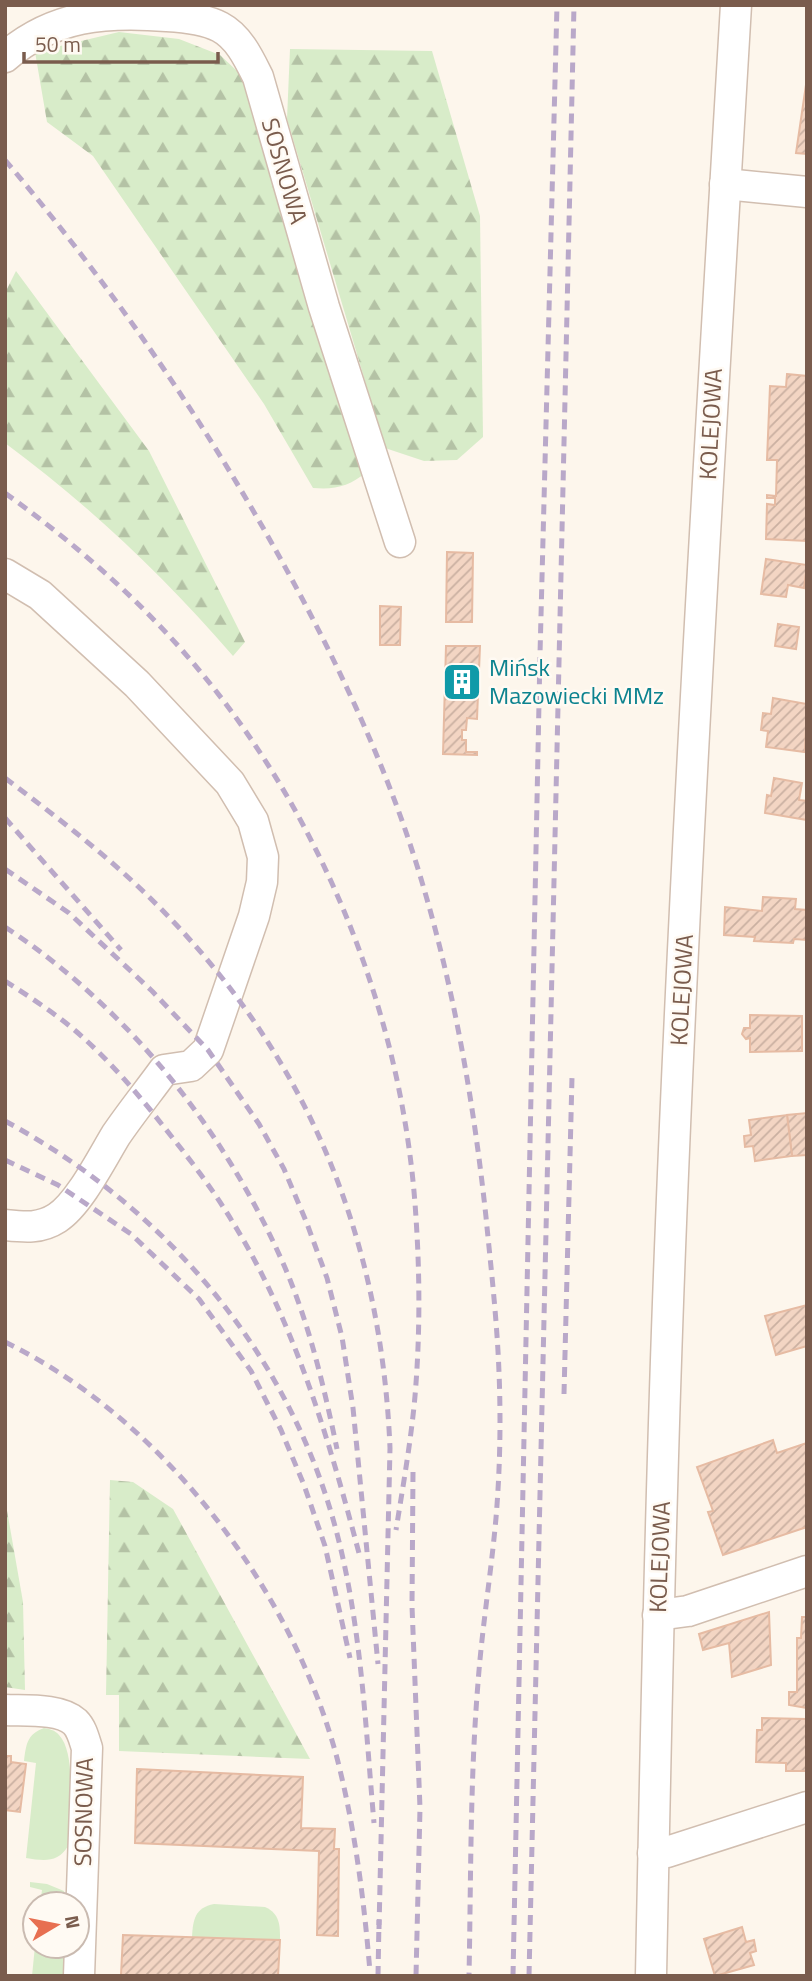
<svg xmlns="http://www.w3.org/2000/svg" width="812" height="1981" font-family="'Titillium Web',sans-serif">
	<defs>
		<pattern id="forest-firs" width="22" height="20" patternUnits="userSpaceOnUse" patternTransform="scale(1.75)"><rect width="22" height="20" fill="#d8ecc9"/><path d="M5 1l3.5 6h-7zM16 11l3.5 6h-7z" fill="#b4c2a5"/></pattern>
		<pattern id="building-hatch" width="6" height="6" patternUnits="userSpaceOnUse" patternTransform="scale(1.75)"><rect width="6" height="6" fill="#f3d5c3"/><path d="M-1 1l2-2M0 6l6-6M5 7l2-2" fill="none" stroke="#cab0a1"/></pattern>
	</defs>
	<rect width="100%" height="100%" fill="#fdf6ec"/>
	<g fill="#d8ecc9">
		<path d="M44,1728C49,1729 55,1730 59,1735C78,1755 68,1818 68,1846C58,1863 44,1861 26,1858L36,1763L24,1761C26,1745 27,1734 44,1728Z"/>
		<polygon points="30,1882 47,1884 64,1891 67,1904 40,1904 42,1890 30,1887"/>
		<path d="M214,1904L265,1907C280,1914 280,1925 280,1940L192,1937C193,1919 195,1908 214,1904Z"/>
		<polygon points="35,1946 66,1946 66,1976 32,1976"/>
	</g>
	<g fill="url(#forest-firs)">
		<path d="M119,32L179,39L220,55L252,85L367,472C349,486 336,490 313,488L264,404L93,156L47,122L35,52Z"/>
		<polygon points="290,49 432,51 480,216 483,437 457,460 424,461 385,448 287,119"/>
		<path d="M16,271L149,451L245,642L233,656C164,576 89,505 5,443V293Z"/>
		<polygon points="110,1480 133,1482 173,1509 310,1759 119,1751 119,1695 106,1695"/>
		<polygon points="5,1499 23,1602 25,1690 5,1687"/>
	</g>
	<g fill="url(#building-hatch)" stroke="#e6bba3" stroke-width="2">
		<polygon points="807,78 807,154 796,153"/>
		<polygon points="787,374 807,376 807,541 766,539 767,504 775,505 775,498 767,498 767,495 776,496 777,460 767,460 770,386 786,387"/>
		<polygon points="447,552 473,553 472,622 446,622"/>
		<polygon points="766,559 807,565 804,588 788,585 786,597 761,594"/>
		<polygon points="380,606 401,607 400,645 380,645"/>
		<polygon points="778,624 799,627 796,649 775,646"/>
		<polygon points="446,646 480,646 477,719 467,718 466,730 462,730 462,740 466,740 466,752 477,752 477,755 443,754"/>
		<polygon points="773,698 807,704 805,752 766,747 768,731 761,730 763,713 771,714"/>
		<polygon points="774,778 802,783 799,800 807,801 807,820 765,813 767,795 771,796"/>
		<polygon points="763,897 796,899 795,909 807,910 807,940 794,939 793,943 754,941 755,937 724,935 725,907 762,911"/>
		<polygon points="750,1015 802,1016 802,1051 750,1052 750,1038 746,1039 742,1034 744,1028 750,1028"/>
		<polygon points="807,1113 807,1155 792,1156 787,1115"/>
		<polygon points="787,1115 792,1156 755,1161 753,1146 745,1147 744,1136 751,1135 749,1120"/>
		<polygon points="807,1305 807,1346 776,1355 765,1316"/>
		<polygon points="773,1440 777,1453 807,1443 807,1527 723,1555 708,1512 713,1511 697,1467"/>
		<polygon points="769,1612 771,1665 732,1677 729,1643 703,1650 699,1634"/>
		<polygon points="802,1617 807,1617 807,1708 789,1705 789,1692 797,1692 797,1638 801,1638"/>
		<polygon points="762,1718 806,1719 807,1771 786,1771 786,1763 756,1762 757,1730 762,1730"/>
		<polygon points="5,1756 11,1756 11,1762 26,1764 20,1812 5,1810"/>
		<polygon points="137,1769 303,1777 301,1828 335,1829 334,1849 339,1849 338,1936 317,1935 319,1851 135,1843"/>
		<polygon points="742,1927 746,1942 754,1940 756,1951 750,1953 754,1965 715,1976 704,1939"/>
		<polygon points="123,1935 280,1940 278,1976 121,1975"/>
	</g>
	<g fill="none" stroke-linecap="round" stroke-linejoin="round">
		<g stroke="#d1beb0" stroke-width="33">
			<g id="minor">
				<path d="M5,57C53,15 106,11 167,16C184,17 205,19 220,27C239,37 249,59 258,77L324,307L400,542"/>
				<polyline points="725,184 807,192"/>
				<path d="M5,574L40,595L137,684L230,783L253,821L263,857L262,882L254,916L208,1050L191,1066L164,1070C148,1092 131,1113 116,1135C102,1158 79,1204 57,1218C40,1229 24,1227 5,1225"/>
				<polyline points="658,1615 688,1611 807,1571"/>
				<path d="M5,1710C25,1711 60,1708 75,1722C82,1729 84,1739 87,1748L79,1976"/>
				<polyline points="653,1853 667,1852 807,1807"/>
				<path d="M651,1976C656,1725 661,1474 671,1223C687,817 712,411 736,5"/>
			</g>
		</g>
		<use href="#minor" stroke="#fff" stroke-width="30"/>
		<g stroke="#b9a8c9" stroke-width="5" stroke-dasharray="10 7" stroke-linecap="butt">
			<path d="M5,160C121,297 221,445 305,604C344,678 380,756 407,835C449,959 472,1087 486,1217C491,1268 497,1320 499,1372C501,1421 500,1470 496,1518C491,1574 482,1628 478,1683C470,1780 471,1878 469,1976"/>
			<path d="M5,493C59,532 111,575 157,623C309,781 403,1001 416,1218C420,1277 420,1337 415,1396C411,1441 403,1486 396,1530"/>
			<path d="M5,778C54,815 104,853 148,896C304,1048 381,1232 390,1448L379,1929"/>
			<polyline points="5,818 121,950"/>
			<polyline points="5,869 69,913 152,991 208,1050 259,1124 284,1169 306,1221 327,1278 342,1337 353,1408 378,1664"/>
			<path d="M5,927C124,1005 219,1123 278,1252C307,1314 323,1382 337,1449"/>
			<path d="M5,981C30,997 56,1014 78,1033C110,1061 138,1094 164,1127C188,1157 212,1188 232,1221C295,1322 330,1443 360,1557"/>
			<path d="M5,1121C161,1205 284,1347 333,1519C361,1617 365,1721 374,1823"/>
			<polyline points="5,1160 58,1185 131,1234 199,1299 251,1371 281,1430 304,1485 325,1546 350,1658"/>
			<path d="M5,1342C163,1419 292,1589 337,1758C355,1828 364,1900 370,1972"/>
			<polyline points="564,1394 572,1077"/>
			<polyline points="413,1472 412,1606 420,1808 416,1976"/>
			<polyline points="378,1976 379,1920"/>
			<polyline points="513,1976 540,654 557,5"/>
			<polyline points="529,1976 574,5"/>
		</g>
	</g>
	<defs>
		<g id="building-square" transform="scale(2.0125)"><rect x="-9" y="-9" width="18" height="18" rx="4" fill="#0f9aa8" stroke="#fffaf3"/><path d="M-4-6H4V6H1V3H-1V6H-4ZM-2.5-4.3h1.7v1.8h-1.7ZM.8-4.3h1.7v1.8H.8ZM-2.5-1h1.7V.8h-1.7ZM.8-1h1.7V.8H.8Z" fill="#fff"/></g>
	</defs>
	<g fill-rule="evenodd">
		<use href="#building-square" x="462" y="682"/>
	</g>
	<g text-anchor="middle" stroke-width="5" stroke-linejoin="round" paint-order="stroke">
		<g font-size="24" fill="#7a5c4d" stroke="#fffaf3">
			<text transform="translate(284 171) rotate(74)" y="8">SOSNOWA</text>
			<text transform="translate(711 424) rotate(-87)" y="8">KOLEJOWA</text>
			<text transform="translate(682 990) rotate(-87)" y="8">KOLEJOWA</text>
			<text transform="translate(660 1557) rotate(-88)" y="8">KOLEJOWA</text>
			<text transform="translate(84 1812) rotate(-89)" y="8">SOSNOWA</text>
		</g>
		<g font-size="24" fill="#0d838f" stroke="#fffaf3" text-anchor="start">
			<text x="489" y="676">Mińsk<tspan x="489" dy="28">Mazowiecki MMz</tspan></text>
		</g>
	</g>
	<rect width="812" height="1981" fill="none" stroke="#7a5c4d" stroke-width="14"/>
	<g transform="translate(56 1925) rotate(80)"><circle r="33" fill="#fffaf3" stroke="#cabbb1" stroke-width="2"/>
	<path d="M0-5L12 26L0 18L-12 26Z" fill="#e76f51"/>
	<text y="-10" font-size="19" font-weight="bold" text-anchor="middle" fill="#7a5c4d">N</text>
	</g>
	<path d="M24 52v10h194v-10" fill="none" stroke="#7a5c4d" stroke-width="3.5"/>
	<text x="35" y="52" font-size="21" fill="#7a5c4d" stroke="#fffaf3" stroke-width="5" paint-order="stroke">50 m</text>
</svg>
